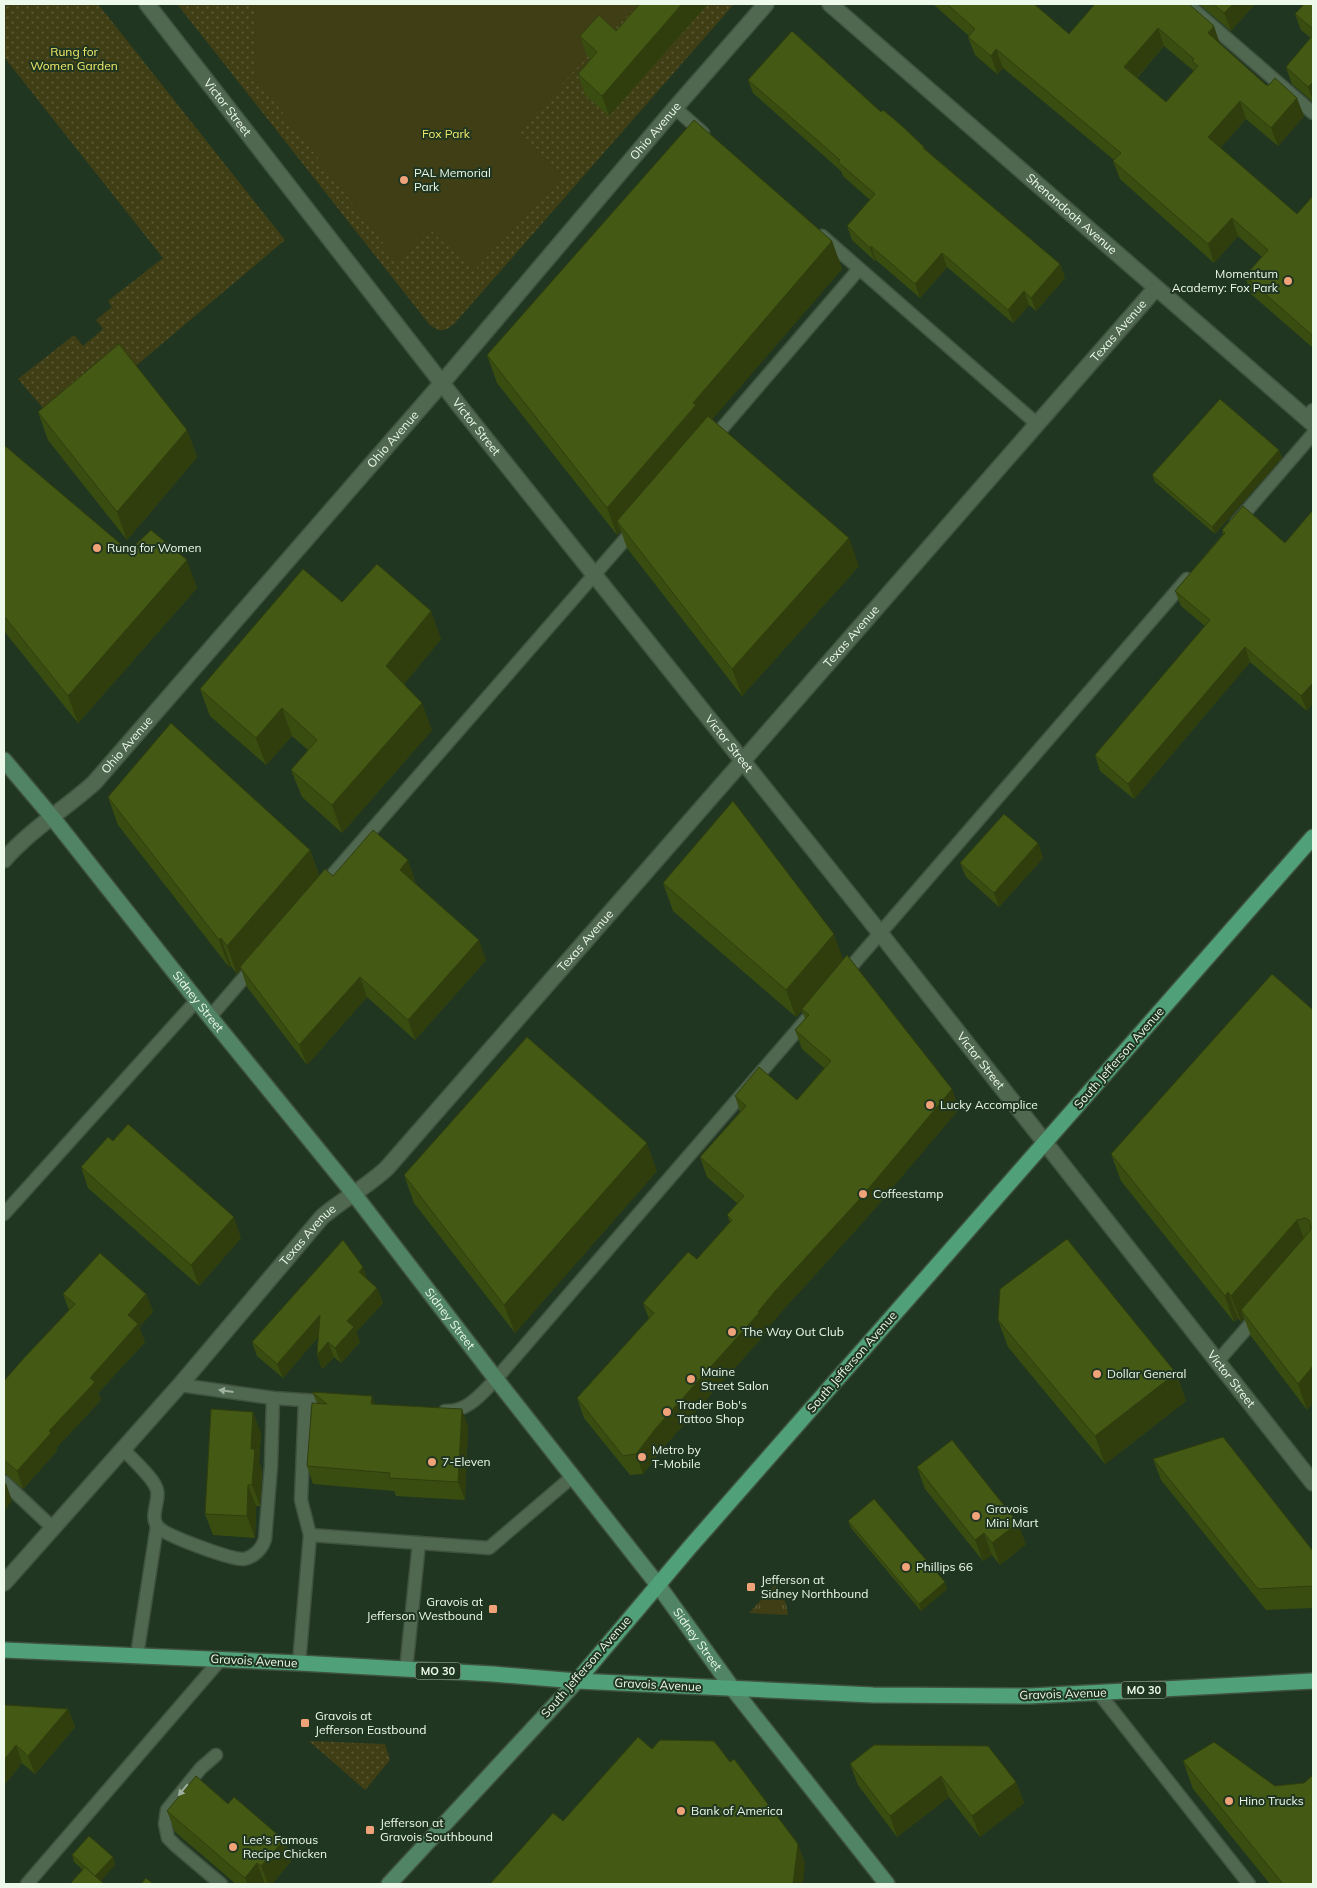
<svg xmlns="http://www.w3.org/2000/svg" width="1317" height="1888" font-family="Mulish,sans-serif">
	<defs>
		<pattern id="grass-tufts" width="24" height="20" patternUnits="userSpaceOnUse" patternTransform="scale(1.25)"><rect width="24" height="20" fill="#403e15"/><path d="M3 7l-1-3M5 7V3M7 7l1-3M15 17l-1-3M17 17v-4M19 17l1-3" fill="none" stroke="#5c5b37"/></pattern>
		<pattern id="park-dots" width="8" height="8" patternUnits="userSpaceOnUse" patternTransform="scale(1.25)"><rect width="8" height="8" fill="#403e15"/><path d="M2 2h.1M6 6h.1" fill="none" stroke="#5c5b37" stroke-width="1.8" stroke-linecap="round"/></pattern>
	</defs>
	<rect width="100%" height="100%" fill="#203620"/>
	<path fill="url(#grass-tufts)" d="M775,1585C782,1594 787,1603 788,1615L749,1613Z"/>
	<g fill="url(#park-dots)">
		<polygon points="4,4 98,4 285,240 61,429 18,379 74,335 83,346 103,329 96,320 112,307 108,301 163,258 4,57"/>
		<path d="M177,4H734L455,323C444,332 440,333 429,324Z"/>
		<polygon points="309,1741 385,1744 390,1760 365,1790"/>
	</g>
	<polygon fill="#403e15" points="255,4 633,4 633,8 517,132 563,175 474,271 428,228 397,261 256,78"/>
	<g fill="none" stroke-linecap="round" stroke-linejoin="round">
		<g stroke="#3f523f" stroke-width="15">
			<g id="lane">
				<polyline points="1187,4 1313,113"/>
				<polyline points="675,108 703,133"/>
				<polyline points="822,236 1037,424"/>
				<polyline points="1306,418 1313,410"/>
				<polyline points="712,440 859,269"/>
				<polyline points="1236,523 1313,434"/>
				<polyline points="321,888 635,528"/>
				<polyline points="843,976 1187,579"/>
				<polyline points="210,1017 254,966"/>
				<polyline points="4,1214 197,1000"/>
				<polyline points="1218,1361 1259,1314"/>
				<polyline points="180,1385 273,1398 333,1402"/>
				<polyline points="305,1400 301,1500 310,1535"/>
				<path d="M445,1411C468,1412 481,1394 496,1379L806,1020"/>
				<path d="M123,1449C132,1459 154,1478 157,1490C160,1502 149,1516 158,1527C166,1536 232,1560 244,1559C254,1557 262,1549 265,1539L271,1466L273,1398"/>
				<polyline points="4,1482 53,1528"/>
				<polyline points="137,1655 157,1526"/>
				<polyline points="299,1663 310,1535 489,1548 572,1477"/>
				<polyline points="406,1670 419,1543"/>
				<polyline points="1098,1692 1249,1884"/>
				<polyline points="216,1755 201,1768 167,1810 165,1824 168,1838 176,1846 221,1884"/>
				<polyline points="27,1884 221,1659"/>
			</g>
		</g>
		<g stroke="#3f523f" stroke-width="18">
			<g id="street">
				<path id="s1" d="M147,4L462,409L880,933L1313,1483"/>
				<path id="s2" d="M830,4L1313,424"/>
				<path id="s3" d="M4,860C30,830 65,809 94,783L442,383L675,108L766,4"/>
				<path id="s4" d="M4,1583L180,1385L322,1217C343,1199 367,1187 387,1168L1156,288"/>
			</g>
		</g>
		<g stroke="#3f523f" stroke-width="18">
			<g id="secondary">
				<path id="s5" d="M4,760L52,817L210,1017L354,1194L496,1379L658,1585L733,1689L887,1884"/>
				<polyline points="389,1884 577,1681"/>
			</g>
		</g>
		<g stroke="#3f523f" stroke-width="18">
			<g id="primary">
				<polyline points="4,1650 299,1663 493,1674 577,1681 873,1695 1030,1696 1313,1681"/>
				<polyline points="577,1681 690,1547 1313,837"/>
			</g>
		</g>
		<use href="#lane" stroke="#516850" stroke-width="12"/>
		<use href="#street" stroke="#516850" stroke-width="15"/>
		<use href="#secondary" stroke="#508465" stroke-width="15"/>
		<use href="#primary" stroke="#50a17a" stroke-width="15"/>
	</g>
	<g fill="#3a4d11" fill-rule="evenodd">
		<polygon points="640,4 708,4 609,116 585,95 578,74 591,60 587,56 580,36 616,31"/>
		<path d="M933,4H1034L1069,34L1095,4L1220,44L1266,85L1304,116L1278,146L1246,119L1220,148L1297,214L1313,196V348L1251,294L1245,276L1262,257L1238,236L1214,263L1120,179L1113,161L1114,160L1003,68L997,74L975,55L968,37L969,36ZM1164,46L1194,71L1166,102L1137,78Z"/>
		<polygon points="1199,4 1255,4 1231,31"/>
		<polygon points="1313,4 1313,102 1292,84 1286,67 1311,38 1301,30 1295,14"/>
		<polygon points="748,80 881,112 924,147 926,150 1060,264 1065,278 1036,311 1029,305 1013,323 947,267 920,298 876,260 875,261 852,240 847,226 870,200 843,176 841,171 753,93"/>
		<polygon points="832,241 842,269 712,419 859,566 742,696 627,548 621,531 617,535 497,383 487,355"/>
		<polygon points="38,412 187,430 197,457 127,540 48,440"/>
		<polygon points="4,445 129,551 197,588 78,723 4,631"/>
		<polygon points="1279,450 1282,458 1215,534 1155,482 1152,475"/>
		<polygon points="1243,506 1307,711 1250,662 1134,799 1100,771 1095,755 1205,626 1181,606 1175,591 1223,534 1222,530"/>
		<polygon points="342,602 441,639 404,684 432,730 342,833 302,797 291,770 308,750 292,736 266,765 210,716 200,689"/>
		<polygon points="108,797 310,850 319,875 415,880 414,882 486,960 415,1040 367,997 307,1065 247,987 241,969 237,974 231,966 229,967 118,825"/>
		<polygon points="1038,843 1043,858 999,907 966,877 960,863"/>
		<polygon points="663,883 844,960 959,1109 865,1220 783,1310 765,1331 766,1333 663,1448 643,1474 630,1475 584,1418 577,1398 649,1319 643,1303 697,1259 730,1222 727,1215 738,1204 707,1177 700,1157 740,1112 735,1096 797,1100 824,1068 802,1049 795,1030 805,1019 802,1011 796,1017 673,911"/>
		<polygon points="1313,1010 1313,1403 1307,1410 1251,1336 1244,1318 1241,1322 1238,1318 1234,1322 1121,1181 1111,1154"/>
		<polygon points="113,1141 241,1238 199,1286 88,1188 81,1167"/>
		<polygon points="657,1171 515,1333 414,1203 404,1175"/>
		<polygon points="367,1280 377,1288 383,1303 356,1332 360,1342 341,1363 334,1357 322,1369 317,1355 318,1337 283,1378 257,1356 252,1342"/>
		<polygon points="63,1294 146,1294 153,1312 139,1327 145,1342 98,1393 101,1400 56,1448 57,1451 23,1489 6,1474 4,1474 4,1381 69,1310"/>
		<polygon points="998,1320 1176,1373 1186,1401 1105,1464 1008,1347"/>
		<polygon points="312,1392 375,1404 468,1427 465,1500 396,1496 394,1491 313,1484 307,1466 317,1403"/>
		<polygon points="261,1433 259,1462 262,1470 260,1506 256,1506 255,1538 213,1535 205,1514"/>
		<polygon points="1153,1459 1313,1551 1313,1608 1266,1610 1161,1480"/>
		<polygon points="917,1467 1026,1544 1000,1565 992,1555 983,1561 925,1489"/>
		<polygon points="848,1521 947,1589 921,1611 851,1528"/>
		<polygon points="4,1705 68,1709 75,1727 35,1774 22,1763 4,1785"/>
		<polygon points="1183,1761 1275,1786 1304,1783 1313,1884 1270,1884 1193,1789"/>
		<polygon points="850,1764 1016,1782 1024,1803 980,1837 949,1797 897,1837 858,1785"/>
		<polygon points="228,1804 284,1840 291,1861 272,1884 236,1884 175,1832 167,1811"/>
		<polygon points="72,1855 113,1857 115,1865 100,1881 83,1870 74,1862"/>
	</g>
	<g fill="#303e0e">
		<polygon points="682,4 708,4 609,116 602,96"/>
		<polygon points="1233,4 1255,4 1231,31 1224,13"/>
		<polygon points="1214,26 1220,44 1208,33"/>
		<polygon points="1158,28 1164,46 1130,85 1124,67"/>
		<polygon points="996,49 1003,68 997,74 991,56"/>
		<polygon points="1312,83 1313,87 1313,100 1308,87"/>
		<polygon points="1297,98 1304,116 1278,146 1271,128"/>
		<polygon points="1240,101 1246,119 1214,155 1208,137"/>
		<polygon points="1232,218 1238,236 1214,263 1208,244"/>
		<polygon points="832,241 842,269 705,428 617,521 621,531 617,535 607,508 693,403"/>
		<polygon points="871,246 876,260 875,261 870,248"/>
		<polygon points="942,253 947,267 920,298 915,284"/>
		<polygon points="1060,264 1065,278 1036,311 1031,298"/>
		<polygon points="1024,291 1029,305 1013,323 1008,310"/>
		<polygon points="187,430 197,457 127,540 117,512"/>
		<polygon points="1279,450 1282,458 1215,534 1212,527"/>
		<polygon points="849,538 859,566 742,696 732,669"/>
		<polygon points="187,560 197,588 78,723 68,696"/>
		<polygon points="431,611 441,639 396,694 386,666"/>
		<polygon points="1245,647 1250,662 1134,799 1128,784"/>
		<polygon points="1313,683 1313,704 1307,711 1301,696"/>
		<polygon points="422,703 432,730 342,833 332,805"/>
		<polygon points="282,708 292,736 266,765 256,738"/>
		<polygon points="1038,843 1043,858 999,907 994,893"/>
		<polygon points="310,850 320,878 240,967 241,969 237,974 227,946"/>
		<polygon points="408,860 415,880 407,890 400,870"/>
		<polygon points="834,934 844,962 802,1009 802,1011 796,1017 786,990"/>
		<polygon points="221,938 231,966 229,967 219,940"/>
		<polygon points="479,940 486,960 415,1040 408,1020"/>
		<polygon points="360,977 367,997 307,1065 299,1045"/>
		<polygon points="952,1089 959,1109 865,1220 783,1310 765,1331 766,1333 663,1448 643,1474 636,1454 656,1428"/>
		<polygon points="647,1143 657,1171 515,1333 504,1305"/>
		<polygon points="234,1217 241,1238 199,1286 191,1265"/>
		<polygon points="1297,1220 1307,1247 1241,1310 1244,1318 1241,1322 1231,1296"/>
		<polygon points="363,1267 368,1281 359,1272"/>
		<polygon points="377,1288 383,1303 356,1332 360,1342 341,1363 335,1348 347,1321"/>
		<polygon points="1228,1292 1238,1318 1234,1322 1225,1296"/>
		<polygon points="146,1294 153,1312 139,1327 145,1342 98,1393 101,1400 56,1448 57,1451 23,1489 17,1471 49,1431 128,1315"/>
		<polygon points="320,1315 325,1329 283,1378 277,1364"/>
		<polygon points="328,1342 334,1357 322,1369 317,1355"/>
		<polygon points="1313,1366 1313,1403 1307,1410 1298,1384"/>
		<polygon points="1176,1373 1186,1401 1105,1464 1095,1436"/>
		<polygon points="372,1396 378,1415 371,1404"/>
		<polygon points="462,1409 468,1427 465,1500 458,1482"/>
		<polygon points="253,1412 261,1433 259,1462 262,1470 260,1506 252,1485 251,1449"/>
		<polygon points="6,1483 12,1501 4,1511 4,1486"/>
		<polygon points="248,1485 256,1506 255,1538 247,1516"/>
		<polygon points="1018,1523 1026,1544 1000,1565 992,1543"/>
		<polygon points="984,1533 992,1555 983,1561 975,1540"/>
		<polygon points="945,1582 947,1589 921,1611 919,1604"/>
		<polygon points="68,1709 75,1727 35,1774 28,1756"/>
		<polygon points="16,1745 22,1763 4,1785 4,1760"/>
		<polygon points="941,1776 949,1797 897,1837 890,1816"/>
		<polygon points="1016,1782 1024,1803 980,1837 972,1816"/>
		<polygon points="284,1840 291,1861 272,1884 268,1884 261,1866"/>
		<polygon points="798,1844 805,1863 803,1884 793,1884"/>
		<polygon points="113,1857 115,1865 98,1884 95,1876"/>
		<polygon points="257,1863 265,1884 247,1884 245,1878"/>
	</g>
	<g fill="#445914" stroke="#303e0e" fill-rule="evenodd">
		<polygon points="640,4 682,4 602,96 578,74 597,52 580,36 599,15 616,31"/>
		<path d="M947,4H1034L1069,34L1095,4H1189L1214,26L1208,33L1266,85H1269L1275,78L1297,98L1271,128L1240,101L1208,137L1297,214L1313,196V336L1245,276L1268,250L1232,218L1208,244L1113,161L1121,153L996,49L991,56L968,37L975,29ZM1158,28L1194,59L1192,61L1198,66L1166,102L1124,67Z"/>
		<polygon points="1213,4 1233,4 1224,13"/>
		<polygon points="1304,4 1313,4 1313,29 1295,14"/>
		<polygon points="792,31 881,112 883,110 902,126 924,147 923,148 1060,264 1031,298 1024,291 1008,310 942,253 915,284 871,246 870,248 847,226 875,194 838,162 840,160 748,80"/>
		<polygon points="1313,35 1313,84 1312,83 1308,87 1286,67"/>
		<polygon points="694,120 832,241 693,403 696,405 607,508 487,355"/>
		<polygon points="119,344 187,430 117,512 38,412"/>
		<polygon points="1220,399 1279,450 1212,527 1152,475"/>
		<polygon points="708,416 849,538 732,669 617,521"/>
		<polygon points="4,445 129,551 151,530 187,560 68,696 4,616"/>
		<polygon points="1243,506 1285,543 1313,510 1313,683 1301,696 1245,647 1128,784 1095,755 1210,620 1175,591 1225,533 1222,530"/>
		<polygon points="377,564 431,611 386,666 422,703 332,805 291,770 317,740 282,708 256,738 200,689 303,569 342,602"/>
		<polygon points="171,723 310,850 227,946 221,938 219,940 108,797"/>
		<polygon points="733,801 834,934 786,990 663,883"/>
		<polygon points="1004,814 1038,843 994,893 960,863"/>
		<polygon points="373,830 408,860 400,870 479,940 408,1020 360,977 299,1045 240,967 325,869 333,876"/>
		<polygon points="847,955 952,1089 858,1201 776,1290 758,1312 759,1313 656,1428 636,1454 623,1456 577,1398 654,1313 643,1303 688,1252 697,1259 732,1220 727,1215 744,1196 700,1157 746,1106 735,1096 759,1067 797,1100 831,1061 795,1030 809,1015 802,1009"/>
		<polygon points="1272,974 1313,1010 1313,1366 1298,1384 1241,1310 1310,1231 1311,1227 1309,1220 1305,1218 1297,1220 1231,1296 1228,1292 1225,1296 1111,1154"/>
		<polygon points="527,1037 647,1143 504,1305 404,1175"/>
		<polygon points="128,1124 234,1217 191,1265 81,1167 108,1137 113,1141"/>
		<polygon points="1067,1239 1176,1373 1095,1436 998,1320 1000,1289"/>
		<polygon points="343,1240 363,1267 359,1272 377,1288 347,1321 354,1327 335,1348 328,1342 317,1355 320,1315 277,1364 252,1342"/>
		<polygon points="100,1253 146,1294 128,1315 138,1324 90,1378 95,1382 49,1431 51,1433 17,1471 4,1460 4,1381 24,1358 75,1304 63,1294"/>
		<polygon points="312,1392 372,1396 371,1404 462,1409 458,1482 389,1478 390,1473 307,1466 312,1403 327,1404"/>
		<polygon points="211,1409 253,1412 251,1449 255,1449 252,1485 248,1485 247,1516 205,1514"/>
		<polygon points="1223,1437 1313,1551 1313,1586 1258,1589 1153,1459"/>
		<polygon points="952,1440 1018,1523 992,1543 984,1533 975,1540 917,1467"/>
		<polygon points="874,1499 945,1582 919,1604 848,1521"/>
		<polygon points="4,1705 68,1709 28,1756 16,1745 4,1760"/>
		<polygon points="638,1737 652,1749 660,1740 714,1741 730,1762 734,1759 798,1844 793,1884 490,1884 553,1813 563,1821"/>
		<polygon points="1214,1742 1275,1786 1304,1783 1313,1775 1313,1884 1283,1884 1183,1761"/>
		<polygon points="874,1745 988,1746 1016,1782 972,1816 941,1776 890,1816 850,1764"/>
		<polygon points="196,1776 228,1804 234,1797 284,1840 261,1866 257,1863 245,1878 167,1811"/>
		<polygon points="89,1836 113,1857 95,1876 72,1855"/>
		<polygon points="85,1867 104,1884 70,1884"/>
		<polygon points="146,1878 153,1884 141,1884"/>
	</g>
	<defs><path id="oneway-solid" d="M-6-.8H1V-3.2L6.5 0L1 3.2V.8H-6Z" transform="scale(1.25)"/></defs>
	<g fill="#9eb09e">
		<use href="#oneway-solid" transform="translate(226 1391) rotate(-172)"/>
		<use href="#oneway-solid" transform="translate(183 1790) rotate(129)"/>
	</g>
	<g fill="#f0a278" stroke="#203620" stroke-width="2">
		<circle cx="404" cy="180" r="5"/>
		<circle cx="1288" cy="281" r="5"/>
		<circle cx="97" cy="548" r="5"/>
		<circle cx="930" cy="1105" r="5"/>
		<circle cx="863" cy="1194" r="5"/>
		<circle cx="732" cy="1332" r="5"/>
		<circle cx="1097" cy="1374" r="5"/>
		<circle cx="691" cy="1379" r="5"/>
		<circle cx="667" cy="1412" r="5"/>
		<circle cx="642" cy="1457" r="5"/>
		<circle cx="432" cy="1462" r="5"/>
		<circle cx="976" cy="1516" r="5"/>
		<circle cx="906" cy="1567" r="5"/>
		<rect x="746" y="1582" width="10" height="10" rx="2.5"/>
		<rect x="488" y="1604" width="10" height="10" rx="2.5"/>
		<rect x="300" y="1718" width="10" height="10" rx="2.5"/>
		<circle cx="1229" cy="1801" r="5"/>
		<circle cx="681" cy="1811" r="5"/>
		<rect x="365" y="1825" width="10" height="10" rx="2.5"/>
		<circle cx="233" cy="1847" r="5"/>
	</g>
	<g text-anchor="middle" stroke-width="4" stroke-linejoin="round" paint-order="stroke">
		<g fill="#203620" stroke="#afbeae" stroke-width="1">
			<rect x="415.5" y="1662.5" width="45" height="17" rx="4"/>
			<rect x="1121.5" y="1681.5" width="45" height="17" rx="4"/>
		</g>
		<g font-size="11" font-weight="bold" fill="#ecf9eb">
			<text x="438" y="1675">MO 30</text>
			<text x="1144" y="1694">MO 30</text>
		</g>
		<g font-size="12" fill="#f0ea69" stroke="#203620">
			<text x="74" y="56">Rung for<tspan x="74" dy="14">Women Garden</tspan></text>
			<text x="446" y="138">Fox Park</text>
		</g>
		<g font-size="12" fill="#ecf9eb" stroke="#203620">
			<text dy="4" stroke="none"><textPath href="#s1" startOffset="131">Victor Street</textPath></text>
			<text dy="4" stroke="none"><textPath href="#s3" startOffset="979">Ohio Avenue</textPath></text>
			<text dy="4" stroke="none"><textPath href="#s2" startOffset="320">Shenandoah Avenue</textPath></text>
			<text dy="4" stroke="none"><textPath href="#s4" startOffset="1678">Texas Avenue</textPath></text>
			<text dy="4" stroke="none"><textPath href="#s1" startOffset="536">Victor Street</textPath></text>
			<text dy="4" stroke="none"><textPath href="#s3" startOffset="574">Ohio Avenue</textPath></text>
			<text dy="4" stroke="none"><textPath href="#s4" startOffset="1272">Texas Avenue</textPath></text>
			<text dy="4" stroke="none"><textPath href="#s1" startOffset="941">Victor Street</textPath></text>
			<text dy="4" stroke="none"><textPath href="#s3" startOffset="169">Ohio Avenue</textPath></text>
			<text dy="4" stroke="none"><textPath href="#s4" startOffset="868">Texas Avenue</textPath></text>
			<text dy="4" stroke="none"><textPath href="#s5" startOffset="310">Sidney Street</textPath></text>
			<text transform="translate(1119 1058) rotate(-49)" y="4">South Jefferson Avenue</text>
			<text dy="4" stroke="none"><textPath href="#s1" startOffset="1346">Victor Street</textPath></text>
			<text dy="4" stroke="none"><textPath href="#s4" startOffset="462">Texas Avenue</textPath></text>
			<text dy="4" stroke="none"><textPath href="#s5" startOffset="715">Sidney Street</textPath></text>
			<text transform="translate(852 1362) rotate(-49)" y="4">South Jefferson Avenue</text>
			<text dy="4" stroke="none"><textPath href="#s1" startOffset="1751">Victor Street</textPath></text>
			<text dy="4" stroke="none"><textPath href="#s5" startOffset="1120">Sidney Street</textPath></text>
			<text transform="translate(254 1661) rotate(3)" y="4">Gravois Avenue</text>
			<text transform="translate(586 1667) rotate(-49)" y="4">South Jefferson Avenue</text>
			<text transform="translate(658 1685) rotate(3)" y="4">Gravois Avenue</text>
			<text transform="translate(1063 1694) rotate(-2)" y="4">Gravois Avenue</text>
		</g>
		<g font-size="12" fill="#ecf9eb" stroke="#203620" text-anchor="start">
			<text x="414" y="177">PAL Memorial<tspan x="414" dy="14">Park</tspan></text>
			<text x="1278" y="278" text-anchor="end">Momentum<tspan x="1278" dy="14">Academy: Fox Park</tspan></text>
			<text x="107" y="552">Rung for Women</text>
			<text x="940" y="1109">Lucky Accomplice</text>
			<text x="873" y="1198">Coffeestamp</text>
			<text x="742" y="1336">The Way Out Club</text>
			<text x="701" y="1376">Maine<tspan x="701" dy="14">Street Salon</tspan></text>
			<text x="1107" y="1378">Dollar General</text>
			<text x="677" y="1409">Trader Bob's<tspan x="677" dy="14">Tattoo Shop</tspan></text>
			<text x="652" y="1454">Metro by<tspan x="652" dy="14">T-Mobile</tspan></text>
			<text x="442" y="1466">7-Eleven</text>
			<text x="986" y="1513">Gravois<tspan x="986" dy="14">Mini Mart</tspan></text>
			<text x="916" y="1571">Phillips 66</text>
			<text x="761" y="1584">Jefferson at<tspan x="761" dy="14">Sidney Northbound</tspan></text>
			<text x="483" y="1606" text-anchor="end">Gravois at<tspan x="483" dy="14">Jefferson Westbound</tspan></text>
			<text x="315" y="1720">Gravois at<tspan x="315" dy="14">Jefferson Eastbound</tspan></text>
			<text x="1239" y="1805">Hino Trucks</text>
			<text x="691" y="1815">Bank of America</text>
			<text x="380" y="1827">Jefferson at<tspan x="380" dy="14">Gravois Southbound</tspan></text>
			<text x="243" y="1844">Lee's Famous<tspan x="243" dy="14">Recipe Chicken</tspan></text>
		</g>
	</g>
	<rect width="1317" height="1888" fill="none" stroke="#ecf9eb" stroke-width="10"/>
</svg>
